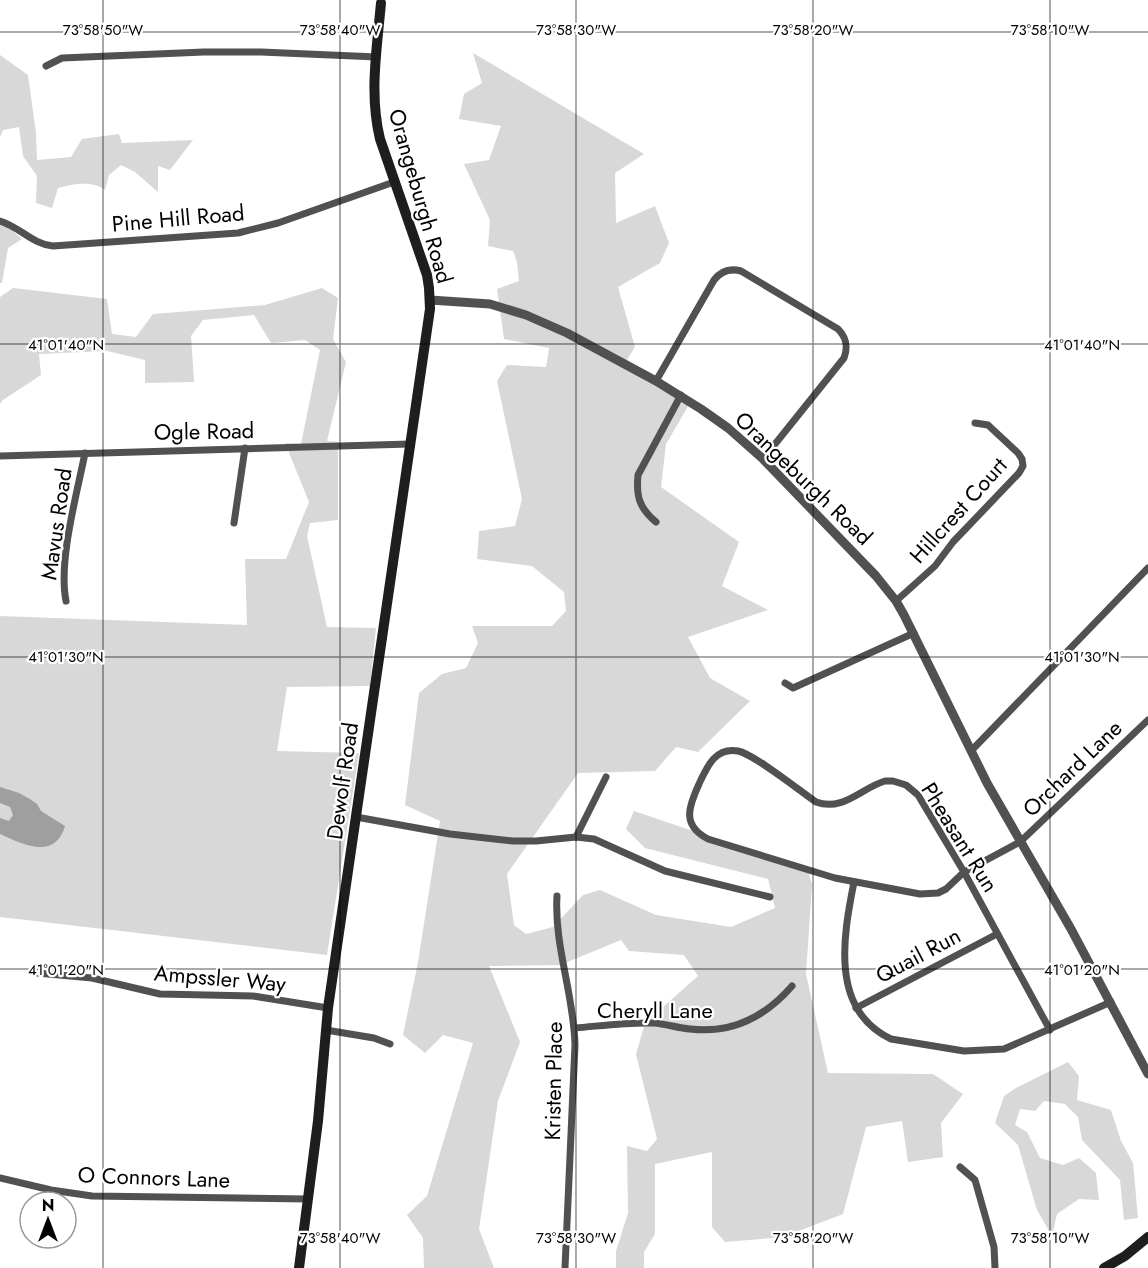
<svg xmlns="http://www.w3.org/2000/svg" width="1148" height="1268" font-family="Jost,sans-serif">
	<rect width="100%" height="100%" fill="#fff"/>
	<g fill="#d8d8d8">
		<polygon points="473,53 644,154 615,173 616,223 655,206 669,243 660,263 618,287 635,347 625,363 690,403 666,444 661,487 739,542 722,586 768,610 688,637 710,678 750,701 698,752 676,747 655,771 578,773 507,874 514,925 526,934 553,927 583,895 600,890 656,915 731,927 775,908 768,879 645,848 626,829 634,811 808,870 812,885 806,974 828,1073 933,1074 963,1094 941,1123 943,1157 908,1162 902,1121 866,1127 843,1214 783,1237 725,1242 712,1227 712,1152 655,1164 655,1234 644,1252 644,1268 616,1268 616,1251 628,1213 627,1146 647,1151 657,1139 636,1054 645,1023 698,976 684,955 629,951 621,940 560,965 489,966 520,1042 498,1101 479,1229 494,1268 424,1268 423,1238 407,1215 427,1196 473,1043 443,1035 425,1053 403,1035 418,962 440,821 405,805 419,693 442,674 466,668 478,643 472,626 552,626 566,611 564,592 532,566 477,559 479,531 515,526 522,499 497,381 507,365 546,367 549,348 504,339 497,289 519,281 517,262 513,251 488,246 490,220 464,164 489,160 501,126 459,119 464,94 482,83"/>
		<path d="M0,55L28,75L36,133L37,160L71,157L82,139L119,134L122,143L193,140L170,170L158,166V192L135,172L121,165L109,175L105,190C92,180 73,184 58,188L52,208L36,203L37,176L23,156L19,127L3,130L0,137Z"/>
		<polygon points="0,225 7,226 22,239 8,248 2,283 0,283"/>
		<polygon points="13,288 107,299 112,334 136,337 153,314 265,305 322,288 338,298 333,339 346,362 327,441 338,442 338,520 310,523 307,536 327,627 376,628 370,686 287,687 277,751 359,753 327,955 0,917 0,616 247,625 245,559 286,559 309,502 285,443 301,444 320,350 305,340 271,343 254,315 203,320 191,336 194,382 145,383 145,360 107,351 39,354 41,375 3,400 0,404 0,297"/>
		<polygon points="1068,1062 1079,1076 1077,1100 1111,1110 1121,1141 1133,1163 1138,1218 1124,1220 1120,1180 1082,1140 1078,1117 1065,1104 1044,1101 1035,1111 1020,1109 1015,1125 1027,1132 1040,1158 1063,1165 1079,1158 1096,1173 1099,1200 1079,1199 1057,1214 1052,1236 1037,1210 1018,1145 995,1123 1004,1096 1016,1088"/>
	</g>
	<path fill="#9f9f9f" d="M0,787L19,793L30,799L37,804L41,811L65,826C55,860 24,845 0,834V818L9,821L13,815L10,807L0,803Z"/>
	<g fill="none" stroke-linecap="round" stroke-linejoin="round">
		<g stroke="#515151" stroke-width="7">
			<polyline points="46,66 62,58 204,52 261,52 377,57"/>
			<path d="M0,221C20,227 32,244 53,246L238,233L278,223L394,182"/>
			<path d="M656,381L714,280C721,271 730,268 741,271L838,329C847,338 848,347 844,358L763,459"/>
			<polyline points="0,456 410,444"/>
			<path d="M656,522C639,508 636,496 638,475L681,395"/>
			<polyline points="234,523 245,448"/>
			<path d="M66,601C58,561 77,494 85,453"/>
			<polyline points="896,601 935,566 953,542 1019,473 1023,466 1022,459 1018,453 988,425 975,423"/>
			<polyline points="785,683 793,688 914,633"/>
			<polyline points="971,751 1148,568"/>
			<polyline points="356,817 450,834 513,841 536,841 576,837 594,839 665,871 770,897"/>
			<polyline points="576,837 606,777"/>
			<path d="M854,882C843,937 830,1010 891,1039L964,1051L1004,1049L1111,1002"/>
			<path d="M557,896C554,946 574,995 575,1045L565,1268"/>
			<polyline points="37,973 92,978 160,994 253,996 328,1008"/>
			<polyline points="856,1008 997,934"/>
			<path d="M575,1028C600,1026 628,1022 654,1023C666,1024 678,1028 690,1029C732,1034 766,1016 792,986"/>
			<polyline points="326,1030 374,1038 390,1044"/>
			<path d="M1050,1030L964,872L918,795L906,785L893,781H885C861,788 843,812 816,802C800,791 754,754 738,751C715,747 707,767 699,784C689,806 681,825 708,839L835,878L920,894L938,893L946,889L964,872L1020,842L1148,720"/>
			<polyline points="960,1167 975,1180 994,1247 995,1268"/>
			<polyline points="0,1178 51,1190 92,1196 308,1199"/>
		</g>
		<polyline stroke="#515151" stroke-width="9" points="430,300 490,304 526,315 567,333 656,381 701,409 728,428 763,459 876,576 896,601 904,615 987,783 1071,929 1148,1074"/>
		<g stroke="#1e1e1e" stroke-width="10">
			<path d="M299,1268L318,1121L328,1008L430,309L429,288L427,275L380,139C369,94 377,48 381,3"/>
			<polyline points="1104,1268 1125,1256 1148,1237"/>
		</g>
	</g>
	<path fill="none" stroke="#000" stroke-width="1.5" stroke-opacity="0.45" d="M103,0V1268M340,0V1268M576,0V1268M813,0V1268M1050,0V1268M0,32H1148M0,344H1148M0,657H1148M0,969H1148"/>
	<g text-anchor="middle" stroke-width="4.5" stroke-linejoin="round" paint-order="stroke">
		<g font-size="22" fill="#000" stroke="#fff">
			<text transform="translate(421 196) rotate(74)" y="8">Orangeburgh Road</text>
			<text transform="translate(178 218) rotate(-5)" y="8">Pine Hill Road</text>
			<text transform="translate(204 431) rotate(-1)" y="8">Ogle Road</text>
			<text transform="translate(804 478) rotate(44)" y="8">Orangeburgh Road</text>
			<text transform="translate(958 510) rotate(-48)" y="8">Hillcrest Court</text>
			<text transform="translate(56 524) rotate(-82)" y="8">Mavus Road</text>
			<text transform="translate(1072 768) rotate(-44)" y="8">Orchard Lane</text>
			<text transform="translate(342 781) rotate(-82)" y="8">Dewolf Road</text>
			<text transform="translate(960 837) rotate(58)" y="8">Pheasant Run</text>
			<text transform="translate(918 955) rotate(-28)" y="8">Quail Run</text>
			<text transform="translate(220 978) rotate(5)" y="8">Ampssler Way</text>
			<text x="655" y="1018">Cheryll Lane</text>
			<text transform="translate(553 1081) rotate(-89)" y="8">Kristen Place</text>
			<text transform="translate(154 1177) rotate(2)" y="8">O Connors Lane</text>
		</g>
	</g>
	<g font-size="15" text-anchor="middle" fill="#000" stroke="#fff" stroke-width="4.5" stroke-linejoin="round" paint-order="stroke">
		<text x="103" y="35">73°58'50"W</text>
		<text x="340" y="35">73°58'40"W</text>
		<text x="576" y="35">73°58'30"W</text>
		<text x="813" y="35">73°58'20"W</text>
		<text x="1050" y="35">73°58'10"W</text>
		<text x="66" y="350">41°01'40"N</text>
		<text x="1082" y="350">41°01'40"N</text>
		<text x="66" y="662">41°01'30"N</text>
		<text x="1082" y="662">41°01'30"N</text>
		<text x="66" y="975">41°01'20"N</text>
		<text x="1082" y="975">41°01'20"N</text>
		<text x="340" y="1243">73°58'40"W</text>
		<text x="576" y="1243">73°58'30"W</text>
		<text x="813" y="1243">73°58'20"W</text>
		<text x="1050" y="1243">73°58'10"W</text>
	</g>
	<g transform="translate(48 1220)"><circle r="28" fill="#ffffff" stroke="#999999" stroke-width="1.5"/>
	<path d="M0-4.5L10 22L0 15L-10 22Z" fill="#000000"/>
	<text y="-9" font-size="16" font-weight="bold" text-anchor="middle" fill="#000000">N</text>
	</g>
</svg>
